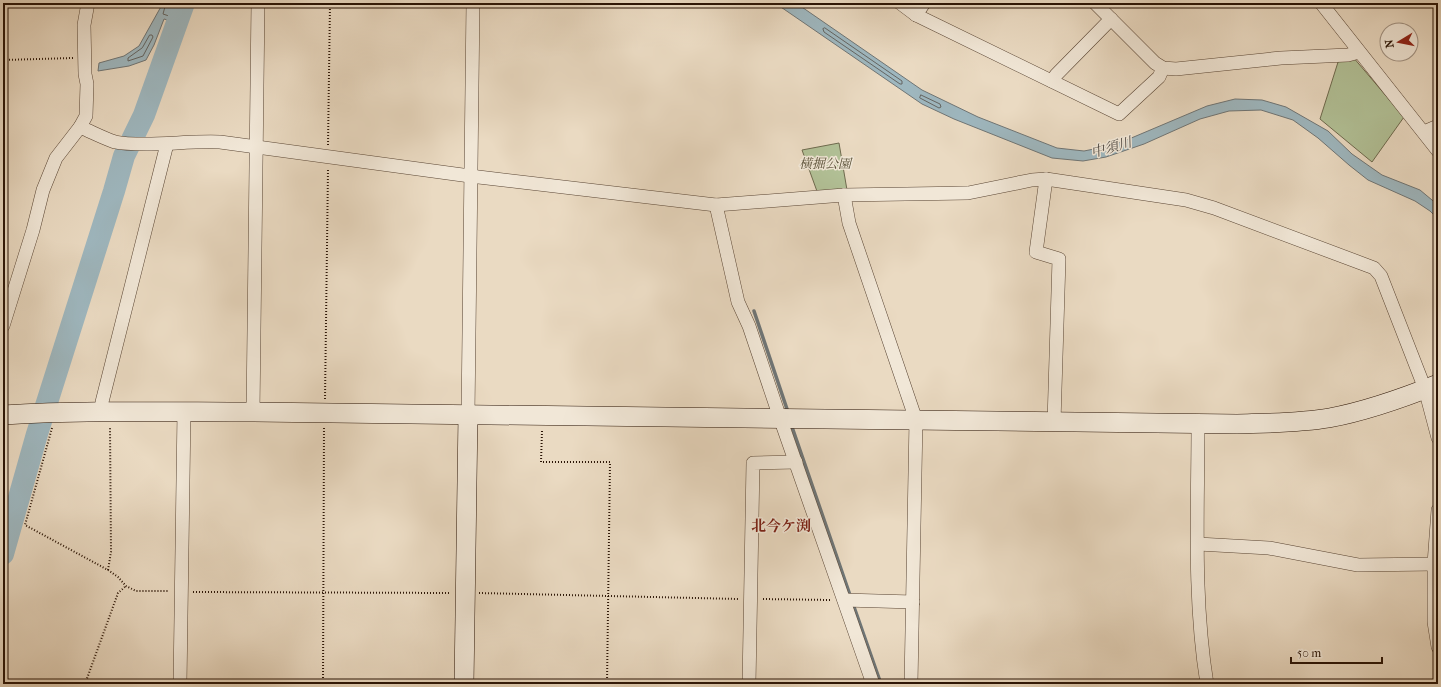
<svg xmlns="http://www.w3.org/2000/svg" width="1441" height="687" font-family="'IM FELL French Canon','Noto Serif JP',serif">
	<rect width="100%" height="100%" fill="#eadac2"/>
	<filter id="stains"><feTurbulence type="fractalNoise" baseFrequency=".005" numOctaves="4"/><feColorMatrix values="0 0 0 0 .2 0 0 0 0 .09 0 0 0 0 .02 0 0 0 .5 -.17"/></filter>
	<radialGradient id="worn" r=".72"><stop offset=".6" stop-color="#630" stop-opacity="0"/><stop offset="1" stop-color="#630" stop-opacity=".3"/></radialGradient>
	<g fill="#b2c197" stroke="#6e6a4e">
		<polygon points="1353,57 1404,117 1372,162 1320,119 1339,59"/>
		<polygon points="839,143 847,190 818,194 802,150"/>
	</g>
	<g fill="#9eb7bf" stroke="#6f7575">
		<polygon points="163,3 192,3 185,25 164,19 154,45 146,60 129,66 98,71 99,63 124,56 139,46"/>
		<polygon points="775,3 796,3 922,90 978,117 1057,148 1084,151 1109,146 1129,139 1207,106 1235,99 1262,100 1286,107 1328,131 1352,154 1382,175 1420,190 1438,205 1438,219 1430,211 1415,201 1368,180 1349,165 1318,138 1293,120 1261,110 1229,111 1200,119 1144,144 1106,157 1083,161 1052,158 954,119 922,104"/>
	</g>
	<g fill="none" stroke-linecap="round" stroke-linejoin="round">
		<g stroke="#646562" stroke-width="1">
			<polyline points="166,3 163,14 181,20 183,18 188,3"/>
			<polygon points="825,28 902,81 902,84 900,84 824,32 823,29"/>
			<polygon points="150,35 152,35 153,37 143,56 128,61 128,58 142,48"/>
			<polygon points="921,95 940,104 941,107 939,108 920,98"/>
		</g>
		<g stroke="#6f7575" stroke-width="3.5">
			<polyline points="754,311 788,412"/>
			<polyline points="791,424 851,598"/>
			<polyline points="853,604 881,684"/>
		</g>
		<polyline stroke="#9eb7bf" stroke-width="22" points="3,554 37,434 114,191 124,156 144,115 184,3"/>
		<g stroke="#594534" stroke-width="14">
			<g id="street">
				<polyline points="900,3 916,15 1119,114 1159,77 1163,68"/>
				<polyline points="1095,3 1155,63 1163,68 1176,69 1281,58 1348,55 1359,52"/>
				<polyline points="1321,3 1438,151"/>
				<polyline points="916,15 924,3"/>
				<polyline points="1052,81 1056,75 1111,19"/>
				<path d="M80,127C92,132 103,138 115,142C124,144 136,144 146,144C170,144 195,141 220,142L470,176L716,205L844,195L968,193L1032,180L1046,179L1186,200L1214,208L1374,268L1381,276L1425,389L1438,438"/>
				<polyline points="1424,132 1438,126"/>
				<polyline points="1046,179 1036,252 1059,259 1054,422"/>
				<polyline points="844,195 849,223 916,420 911,684"/>
				<polyline points="716,205 738,302 749,326 780,418 873,684"/>
				<polyline points="3,326 33,230 43,190 56,158 80,127 86,116 87,84 85,74 84,25 88,3"/>
				<polyline points="102,412 102,402 167,144"/>
				<polyline points="253,412 258,3"/>
				<polyline points="468,415 473,3"/>
				<path d="M1198,424C1198,510 1193,598 1207,684"/>
				<polyline points="1438,510 1434,564 1434,622 1438,647"/>
				<polyline points="1198,544 1269,548 1358,565 1434,564"/>
				<polyline points="844,600 913,602"/>
				<polyline points="180,684 184,412"/>
				<polyline points="749,684 753,463 796,462"/>
			</g>
		</g>
		<g stroke="#291305" stroke-width="20">
			<g id="secondary">
				<path d="M3,415C86,410 170,412 253,412L1237,424C1268,423 1299,423 1329,418C1367,411 1403,398 1438,384"/>
				<polyline points="464,684 468,415"/>
			</g>
		</g>
		<g stroke="#291305" stroke-width="2" stroke-dasharray="1 2" stroke-linecap="butt">
			<polyline points="3,60 73,58"/>
			<polyline points="328,145 330,3"/>
			<polyline points="325,399 328,169"/>
			<polyline points="52,428 25,525 108,570 118,577 126,586 136,591 169,591"/>
			<polyline points="542,431 541,462 610,462 607,684"/>
			<polyline points="108,570 111,552 110,427"/>
			<polyline points="193,592 451,593"/>
			<polyline points="479,593 739,599"/>
			<polyline points="763,599 831,600"/>
			<polyline points="85,684 118,593 126,586"/>
			<polyline points="323,684 324,427"/>
		</g>
		<use href="#street" stroke="#f1e7d7" stroke-width="13"/>
		<use href="#secondary" stroke="#f1e7d7" stroke-width="19"/>
	</g>
	<g text-anchor="middle" stroke-width="3" stroke-linejoin="round" paint-order="stroke">
		<g font-size="13" font-style="italic" fill="#595038" stroke="#f1e7d7">
			<text x="825" y="168">横掘公園</text>
		</g>
		<g font-size="14" font-style="italic" fill="#524c46" stroke="#f1e7d7">
			<text transform="translate(1111 147) rotate(-16)" y="5">中須川</text>
		</g>
		<g font-size="15" font-weight="bold" fill="#7a1f14" stroke="#f1e7d7">
			<text x="781" y="531">北今ケ渕</text>
		</g>
	</g>
	<rect width="1441" height="687" fill="none" stroke="#eadac2" stroke-width="16"/>
	<rect x="4" y="4" width="1433" height="679" fill="none" stroke="#291305" stroke-width="2"/>
	<rect x="8" y="8" width="1425" height="671" fill="none" stroke="#291305"/>
	<g transform="translate(1399 42) rotate(260)"><circle r="19" fill="#f1e7d7" stroke="#a19283"/>
	<path d="M0-3L7 15L0 10L-7 15Z" fill="#8f2418"/>
	<text y="-6" font-size="11" font-weight="bold" text-anchor="middle" fill="#291305">N</text>
	</g>
	<path d="M1291 657v6h91v-6" fill="none" stroke="#291305" stroke-width="2"/>
	<text x="1297" y="657" font-size="12" fill="#291305" stroke="#f1e7d7" stroke-width="3" paint-order="stroke">50 m</text>
	<rect width="100%" height="100%" filter="url(#stains)"/>
	<rect width="100%" height="100%" fill="url(#worn)"/>
</svg>
